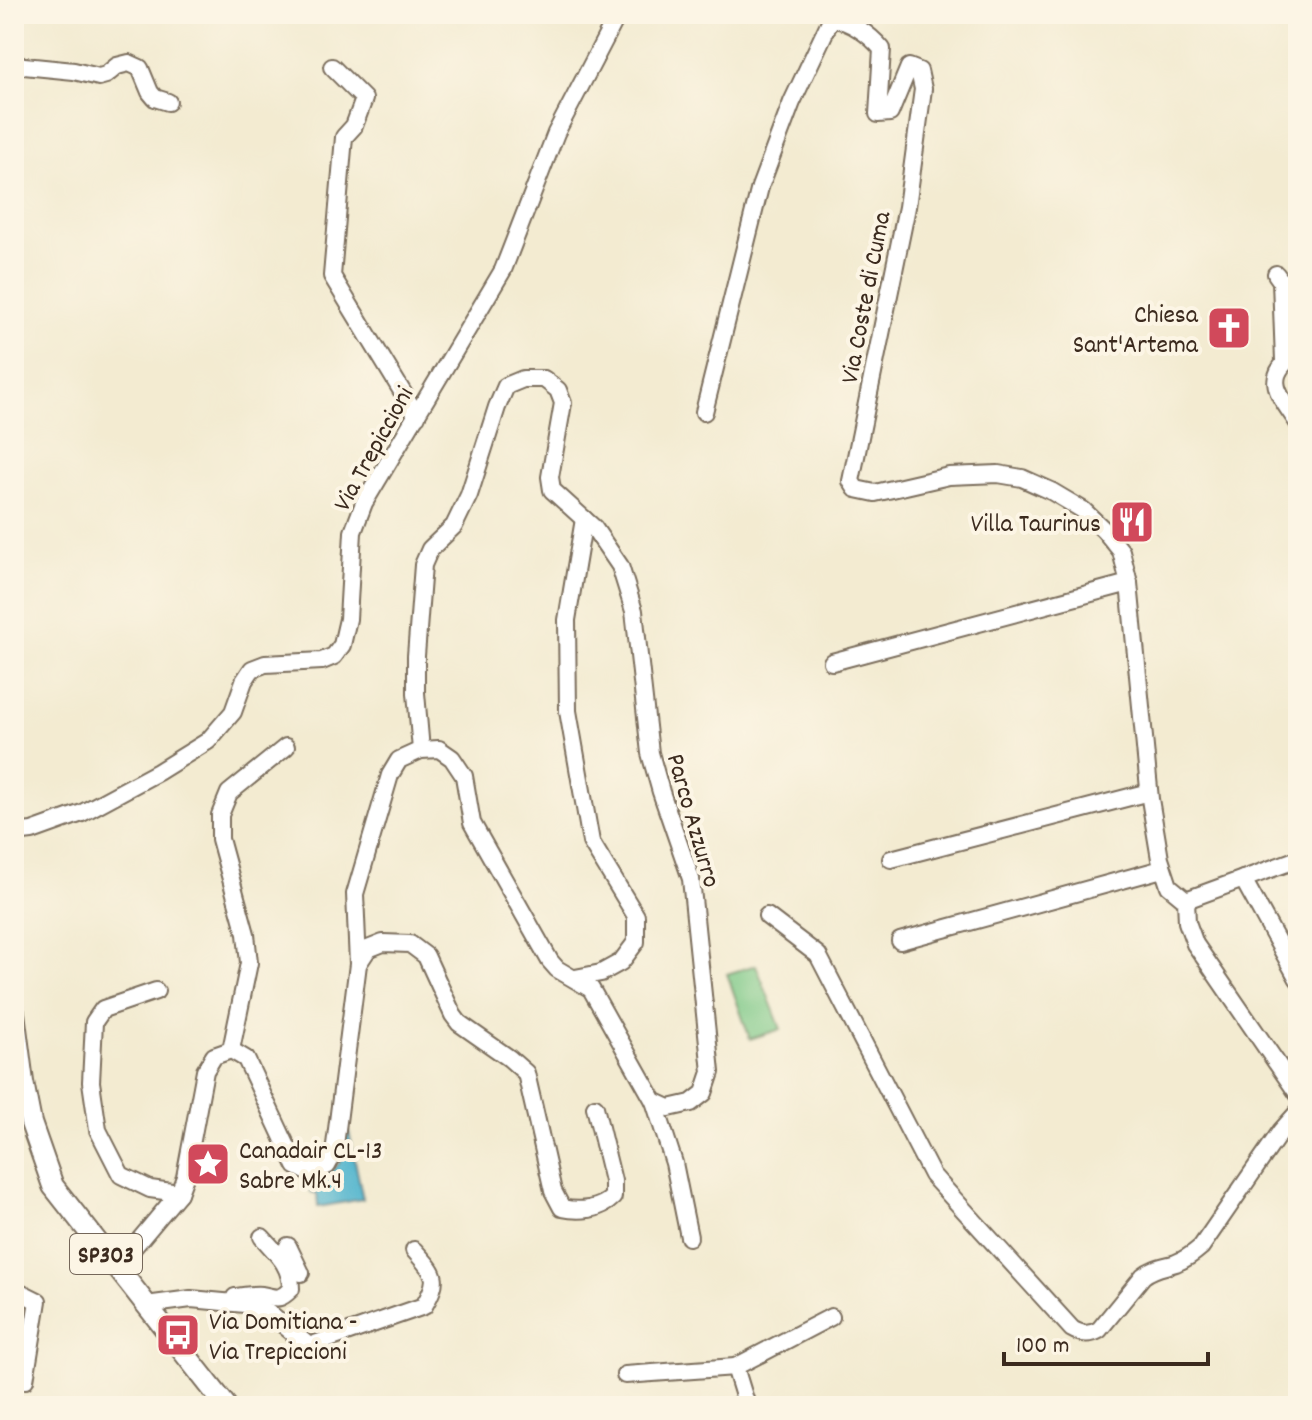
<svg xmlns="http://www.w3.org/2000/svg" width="1312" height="1420" font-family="Dekko,sans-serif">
	<rect width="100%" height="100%" fill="#fcf5e5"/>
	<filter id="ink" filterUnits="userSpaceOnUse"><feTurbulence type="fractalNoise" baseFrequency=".0125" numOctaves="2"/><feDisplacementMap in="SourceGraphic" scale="16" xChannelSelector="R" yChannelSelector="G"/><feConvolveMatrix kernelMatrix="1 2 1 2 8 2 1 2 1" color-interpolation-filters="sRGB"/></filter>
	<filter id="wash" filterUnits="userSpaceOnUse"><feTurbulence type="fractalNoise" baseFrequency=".006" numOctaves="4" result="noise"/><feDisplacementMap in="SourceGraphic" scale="32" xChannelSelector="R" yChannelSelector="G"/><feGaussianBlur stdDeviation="1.8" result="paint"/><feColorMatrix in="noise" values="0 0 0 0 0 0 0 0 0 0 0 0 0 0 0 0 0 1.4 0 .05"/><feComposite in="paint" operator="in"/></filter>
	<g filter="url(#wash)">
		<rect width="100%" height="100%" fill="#f3ebd1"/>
		<polygon fill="#7ac785" stroke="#5a7852" stroke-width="2" points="756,965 781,1029 750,1039 727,974"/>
		<polygon fill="#4eb3cd" stroke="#446e76" stroke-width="2" points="342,1131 349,1132 363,1199 318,1207 317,1194 311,1192 308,1174 333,1170 340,1162"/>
	</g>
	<g filter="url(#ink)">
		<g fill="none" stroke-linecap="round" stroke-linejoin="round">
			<g stroke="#7b6e5d" stroke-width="20">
				<g id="minor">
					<polyline points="14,65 74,71 99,77 106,75 117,66 129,63 140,68 150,92 155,98 168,102"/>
					<polyline points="332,67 364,99 354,126 344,137 332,276 417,416"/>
					<polyline points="1276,274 1281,281 1284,361"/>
					<path d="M1298,352C1261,377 1278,393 1298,423"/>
					<path d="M704,412L760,187L792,102L831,19C849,19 870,35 882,49L878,114L890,113L909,67L919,71L923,89L907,207L851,481L856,489L875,493L949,476L998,474L1022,478L1051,491L1083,510L1104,530L1121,551L1129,583L1150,799L1160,859L1169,886L1186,900L1187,922L1195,944L1298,1094"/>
					<polyline points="832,662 1129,583"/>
					<polyline points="14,833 32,831 82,813 158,772 208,741 233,712 244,681 252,669 265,664 322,661 334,656 342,645 348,619 353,532 364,503 503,270 556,133 618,14"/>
					<polyline points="891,859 1149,792"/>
					<polyline points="1243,879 1298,979"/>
					<polyline points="1186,900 1298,859"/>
					<path d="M767,916L818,955L932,1175L1072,1329C1082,1335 1090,1335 1099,1330L1143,1276C1154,1267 1164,1267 1176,1263C1186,1259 1193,1254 1201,1247L1281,1131L1298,1112"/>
					<polyline points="900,941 1162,869"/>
					<path d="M358,964L368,949L383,943L410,944L426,956L453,1015L459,1023L509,1058L526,1073L553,1191L562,1208C580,1212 600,1210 613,1197V1181L595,1107"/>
					<polyline points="575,978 601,973 621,962 636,942 636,916 591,842 568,711 567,620 584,519"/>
					<polyline points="156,991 103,1009 94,1022 91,1082 98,1130 121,1175 150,1189 179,1193"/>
					<polyline points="231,1050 249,963 246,934 220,839 220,815 229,793 286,747"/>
					<polyline points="654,1101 674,1163 689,1237"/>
					<polyline points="288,1246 301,1273"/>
					<polyline points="117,1267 179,1193 185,1177 205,1071 214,1056 231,1050 246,1059 296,1166 306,1171 327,1166 334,1153 358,964 355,894 390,775 399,760 421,750 439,749 452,758 464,776 472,823 550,961 557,969 591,989 654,1101 669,1108 691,1103 704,1093 711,1072 691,879 661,792 650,753 634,611 620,566 594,528 552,490 550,477 563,403 558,390 544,379 523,379 506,386 497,407 469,495 454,526 430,549 423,565 416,656 416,693 421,750"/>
					<polyline points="14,1289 38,1301 25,1380"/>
					<path d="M235,1297C243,1296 253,1294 262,1295C277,1298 279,1301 291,1289C291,1265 277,1254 262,1237"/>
					<path d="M146,1305L191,1299L245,1304L268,1312L309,1346L424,1306C441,1276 435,1274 414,1250"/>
					<polyline points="735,1367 747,1406"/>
					<polyline points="625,1375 735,1367 831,1317"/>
				</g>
			</g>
			<g stroke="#7b6e5d" stroke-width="24">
				<polyline id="major" points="14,1013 23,1082 31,1123 53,1186 226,1406"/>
			</g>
			<use href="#minor" stroke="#fff" stroke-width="16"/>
			<use href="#major" stroke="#fff" stroke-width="20"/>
		</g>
	</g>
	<defs>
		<g id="church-square" transform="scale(2.3)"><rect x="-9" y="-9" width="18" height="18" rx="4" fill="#d1495b" stroke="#fcf5e5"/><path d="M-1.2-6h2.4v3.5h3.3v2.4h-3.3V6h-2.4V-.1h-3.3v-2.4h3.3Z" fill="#fff"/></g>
		<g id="restaurant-square" transform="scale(2.3)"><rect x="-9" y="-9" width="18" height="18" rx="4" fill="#d1495b" stroke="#fcf5e5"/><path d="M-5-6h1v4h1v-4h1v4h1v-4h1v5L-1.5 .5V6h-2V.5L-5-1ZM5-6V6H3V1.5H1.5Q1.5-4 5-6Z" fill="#fff"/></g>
		<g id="sight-square" transform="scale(2.3)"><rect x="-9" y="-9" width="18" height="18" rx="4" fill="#d1495b" stroke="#fcf5e5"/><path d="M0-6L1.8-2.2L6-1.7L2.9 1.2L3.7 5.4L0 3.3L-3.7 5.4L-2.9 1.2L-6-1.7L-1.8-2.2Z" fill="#fff"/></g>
		<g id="bus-square" transform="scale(2.3)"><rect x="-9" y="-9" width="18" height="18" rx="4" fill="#d1495b" stroke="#fcf5e5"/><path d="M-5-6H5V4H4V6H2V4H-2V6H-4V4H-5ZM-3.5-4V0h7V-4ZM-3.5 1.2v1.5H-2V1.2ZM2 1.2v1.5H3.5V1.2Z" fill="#fff"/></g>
	</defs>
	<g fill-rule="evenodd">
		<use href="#church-square" x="1229" y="328"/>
		<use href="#restaurant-square" x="1132" y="522"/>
		<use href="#sight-square" x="208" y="1164"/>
		<use href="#bus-square" x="178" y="1335"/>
	</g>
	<g text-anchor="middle" stroke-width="8" stroke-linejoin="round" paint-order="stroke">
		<rect fill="#fcf5e5" stroke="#75675a" stroke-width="2" x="70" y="1234" width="72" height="40" rx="6"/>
		<g font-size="24" font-weight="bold" fill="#3b2a1e">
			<text x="106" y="1262">SP303</text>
		</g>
		<g font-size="26" fill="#3b2a1e" stroke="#fcf5e5">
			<text transform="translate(864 297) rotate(-79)" y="9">Via Coste di Cuma</text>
			<text transform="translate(372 448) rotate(-61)" y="9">Via Trepiccioni</text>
			<text transform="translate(695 820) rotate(74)" y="9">Parco Azzurro</text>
		</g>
		<g font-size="26" fill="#3b2a1e" stroke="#fcf5e5" text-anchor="end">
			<text x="1198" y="322">Chiesa<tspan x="1198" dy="30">Sant'Artema</tspan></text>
			<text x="1101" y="531">Villa Taurinus</text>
			<text x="239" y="1158" text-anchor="start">Canadair CL-13<tspan x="239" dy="30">Sabre Mk.4</tspan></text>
			<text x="209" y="1329" text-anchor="start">Via Domitiana -<tspan x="209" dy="30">Via Trepiccioni</tspan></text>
		</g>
	</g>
	<rect width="1312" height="1420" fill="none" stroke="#fcf5e5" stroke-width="48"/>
	<path d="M1004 1352v12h204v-12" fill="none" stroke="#3b2a1e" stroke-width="4"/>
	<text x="1016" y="1352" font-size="24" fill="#3b2a1e" stroke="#fcf5e5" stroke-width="6" paint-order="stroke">100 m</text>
</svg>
